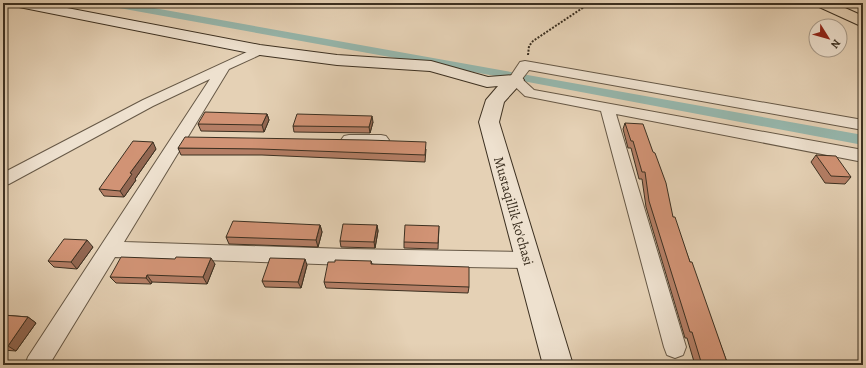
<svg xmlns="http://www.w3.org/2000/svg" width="866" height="368" font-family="Alegreya,serif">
	<rect width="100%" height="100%" fill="#e5d1b5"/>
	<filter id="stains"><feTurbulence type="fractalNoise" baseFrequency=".005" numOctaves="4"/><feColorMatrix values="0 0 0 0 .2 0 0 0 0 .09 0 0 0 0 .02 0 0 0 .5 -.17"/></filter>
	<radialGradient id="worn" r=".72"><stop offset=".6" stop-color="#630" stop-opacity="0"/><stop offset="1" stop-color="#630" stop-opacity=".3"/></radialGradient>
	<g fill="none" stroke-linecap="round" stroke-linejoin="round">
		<polygon fill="#96b7ad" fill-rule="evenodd" points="103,3 126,3 863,135 863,145 501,77 108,6"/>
		<g stroke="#665846" stroke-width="2">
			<g id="street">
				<polygon points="260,46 264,47 266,50 264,53 229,69 124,242 347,249 528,252 535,254 538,260 535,266 528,268 347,265 115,257 49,365 25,365 28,357 210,79 153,106 9,184 3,186 3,173 143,100"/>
				<polygon points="525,61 863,120 863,130 529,70 522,79 534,90 863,150 863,162 616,114 686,347 683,355 675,358 667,355 664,347 601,111 525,96 508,80 520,62"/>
				<path d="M349,135H381L386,136L389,140L386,144C374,147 356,147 344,144L341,140L344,136Z"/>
			</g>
		</g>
		<g stroke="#3c3021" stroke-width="2">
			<polygon id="secondary" points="12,3 41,3 260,45 337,55 431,61 488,77 515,75 521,76 524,80 504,102 499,122 573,365 543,365 479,122 486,100 498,86 487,87 430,71 337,65 260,55 19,7 14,6"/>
		</g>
		<g stroke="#3c3021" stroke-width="2">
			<polygon id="primary" points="815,3 834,3 863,16 863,27 817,6"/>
		</g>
		<polyline stroke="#3c3021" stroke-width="2" stroke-dasharray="2 1.5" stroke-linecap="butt" points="528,55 529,46 533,41 590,3"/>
		<use href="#street" fill="#eee1cf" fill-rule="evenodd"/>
		<use href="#secondary" fill="#eee1cf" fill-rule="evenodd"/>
		<use href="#primary" fill="#e5d1b5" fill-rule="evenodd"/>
	</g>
	<g fill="#b47e65" stroke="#3c3021">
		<polygon points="267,114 269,120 264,132 201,131 198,124"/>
		<polygon points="373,122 370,133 294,132 293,126"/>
		<polygon points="625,123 673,217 690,262 728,365 695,365 687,338 685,338 646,207 642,179 639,179 631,148 628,148 623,129"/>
		<polygon points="178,148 426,149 425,162 262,155 181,155"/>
		<polygon points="156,149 135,179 136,180 124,197 104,196 99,189"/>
		<polygon points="816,155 851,177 845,184 825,183 811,162"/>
		<polygon points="320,225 322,232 318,247 229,244 226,237"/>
		<polygon points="377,225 378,231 375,248 341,247 340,241"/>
		<polygon points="439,226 438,249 404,248 404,242"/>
		<polygon points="93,247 77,269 54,267 48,261"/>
		<polygon points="371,261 372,264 469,287 468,293 326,288 324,282"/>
		<polygon points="215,264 207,284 152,282 151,284 116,283 110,277"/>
		<polygon points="307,265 301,288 265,287 262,281"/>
		<polygon points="3,315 28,317 36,323 16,351 3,350"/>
	</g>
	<g fill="#926752" stroke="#3c3021">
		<polygon points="267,114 269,120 264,132 262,125"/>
		<polygon points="372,116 373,122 370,133 369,127"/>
		<polygon points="153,142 156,149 135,179 136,180 124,197 120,191 130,173"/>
		<polygon points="320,225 322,232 318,247 316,240"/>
		<polygon points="377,225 378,231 375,248 374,242"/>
		<polygon points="87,240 93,247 77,269 71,262"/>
		<polygon points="211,258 215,264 207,284 203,277"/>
		<polygon points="305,259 307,265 301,288 298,282"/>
		<polygon points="147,275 152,282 151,284 146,278"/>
		<polygon points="28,317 36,323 16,351 8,346"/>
	</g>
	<g fill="#d19375" stroke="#3c3021">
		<polygon points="205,112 267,114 262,125 198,124"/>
		<polygon points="297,114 372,116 369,127 293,126"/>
		<polygon points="625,123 643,124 653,152 655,153 666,183 673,217 675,217 690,262 692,262 728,365 702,365 692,332 690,332 649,201 645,172 642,172 633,141 631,141"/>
		<polygon points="185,137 367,140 426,142 425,155 260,149 178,148"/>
		<polygon points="133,141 153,142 130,173 132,174 120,191 99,189"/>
		<polygon points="816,155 836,156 851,177 831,176"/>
		<polygon points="233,221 320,225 316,240 226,237"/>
		<polygon points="343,224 377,225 374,242 340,241"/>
		<polygon points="405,225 439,226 438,243 404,242"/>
		<polygon points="64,239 87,240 71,262 48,261"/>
		<polygon points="121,257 175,259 176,257 211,258 203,277 147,275 146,278 110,277"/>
		<polygon points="270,258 305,259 298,282 262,281"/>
		<polygon points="335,260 371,261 371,264 469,267 469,287 324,282 328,262 335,262"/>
		<polygon points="3,315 28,317 8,346 3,345"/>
	</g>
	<g text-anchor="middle" stroke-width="3" stroke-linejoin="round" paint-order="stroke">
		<g font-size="14" fill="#3c3021" stroke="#eee1cf">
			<text transform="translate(514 211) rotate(74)" y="5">Mustaqillik ko'chasi</text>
		</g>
	</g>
	<rect width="866" height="368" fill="none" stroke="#e5d1b5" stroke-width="16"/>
	<rect x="4" y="4" width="858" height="360" fill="none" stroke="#3c3021" stroke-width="2"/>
	<rect x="8" y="8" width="850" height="352" fill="none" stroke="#3c3021"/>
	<g transform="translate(828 38) rotate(127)"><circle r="19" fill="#eee1cf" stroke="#a79a89"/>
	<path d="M0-3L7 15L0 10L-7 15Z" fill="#8f2418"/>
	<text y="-6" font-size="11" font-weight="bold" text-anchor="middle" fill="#3c3021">N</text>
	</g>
	<rect width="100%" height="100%" filter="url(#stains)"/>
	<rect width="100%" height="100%" fill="url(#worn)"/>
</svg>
